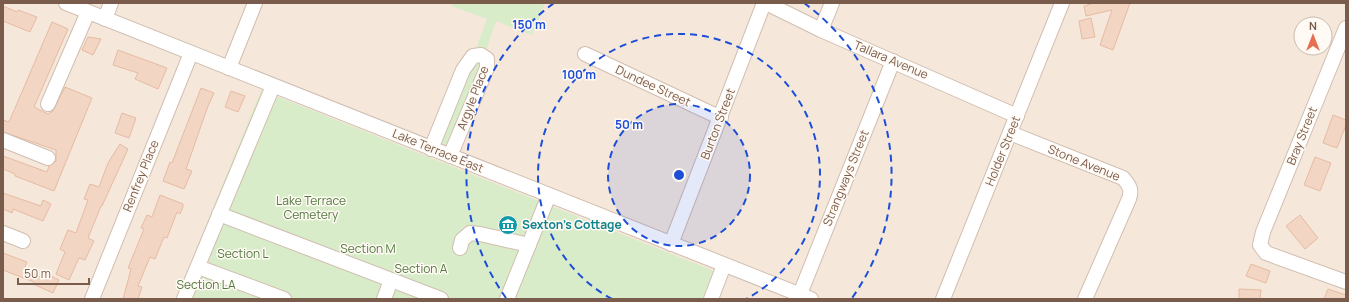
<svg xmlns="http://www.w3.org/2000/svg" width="1349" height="302" font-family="Manrope,sans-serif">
	<rect width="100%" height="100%" fill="#fdf6ec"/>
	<path fill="#f5e8da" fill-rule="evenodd" d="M3,3H1346V299H3ZM1301,24H1325V48H1301Z"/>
	<g fill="#d8ecc9">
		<polygon points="452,3 545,3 532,35 496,21 485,54 475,51 487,19 451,6"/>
		<polygon points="484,60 448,153 434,148 469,63"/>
		<polygon points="261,90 714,271 702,299 176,299"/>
	</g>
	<g fill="#f3d5c3" stroke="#e6bba3">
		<polygon points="1094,3 1130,3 1113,50 1100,45 1112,10 1086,16 1084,6"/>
		<polygon points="3,6 17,12 18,10 37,17 30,32 3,21"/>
		<polygon points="1091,18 1095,37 1082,39 1079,21"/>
		<polygon points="52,22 68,29 34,107 48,114 53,111 65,87 92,98 54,191 15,176 15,174 3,169 3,156 47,172 49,166 56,161 56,150 3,132 3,120 9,122"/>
		<polygon points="88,37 101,39 93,55 82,50"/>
		<polygon points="118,50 167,68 158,89 135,79 138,73 113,65"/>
		<polygon points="201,88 214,93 208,106 186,169 192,171 184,189 163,181 170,162 172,163"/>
		<polygon points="231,91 245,96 238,112 225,107"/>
		<polygon points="122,113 136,118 129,138 115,133"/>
		<polygon points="1333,115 1346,120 1346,125 1337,148 1323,143"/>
		<polygon points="120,144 128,149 102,206 101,206 88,238 94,241 85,260 79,258 69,280 56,274 65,252 60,249 68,230 76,233 88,200 84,199 90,184 99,187 108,163"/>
		<polygon points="1315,157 1331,163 1320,191 1304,185"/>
		<polygon points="3,193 41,206 43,200 51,204 43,221 13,209 12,213 3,209"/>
		<polygon points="160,195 183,204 183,207 180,214 177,212 167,238 164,237 155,259 150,257 138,286 142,287 138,299 123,299 131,269 128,268 144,229 141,228 147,215 152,217"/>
		<polygon points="506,215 515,219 510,232 501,230 502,227 499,226"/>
		<polygon points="1300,215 1318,238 1305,249 1286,226"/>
		<polygon points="3,253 27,262 24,269 47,280 49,275 59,280 53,293 33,284 34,282 3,270"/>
		<polygon points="1251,264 1270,271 1266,283 1246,276"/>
		<polygon points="1239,289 1261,290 1260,299 1239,299"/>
		<polygon points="1328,289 1346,295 1346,299 1324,299"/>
	</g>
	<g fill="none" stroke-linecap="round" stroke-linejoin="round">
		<g stroke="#d1beb0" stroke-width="16">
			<g id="minor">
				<polyline points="66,3 811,299"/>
				<polyline points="766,3 821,30 1017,116"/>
				<polyline points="105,19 111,3"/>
				<polyline points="1346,28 1263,232 1260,245 1266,253 1346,282"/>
				<polyline points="821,30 832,3"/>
				<polyline points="585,54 721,118"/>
				<polyline points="229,68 255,3"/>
				<polyline points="48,104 88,12"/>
				<path d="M1010,133L1123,178C1130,186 1132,190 1129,199L1085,299"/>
				<polyline points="3,140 48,158"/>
				<polyline points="431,149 463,70 473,56 481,55 487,59 487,68 450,156"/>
				<polyline points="219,214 441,299"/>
				<polyline points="3,233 23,241"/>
				<polyline points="671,244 764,3"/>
				<polyline points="460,248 462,240 470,233 480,234 529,245"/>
				<polyline points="198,267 284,299"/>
				<polyline points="800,294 893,61"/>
				<polyline points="92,299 191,53"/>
				<polyline points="184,299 273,86"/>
				<polyline points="384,299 391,280"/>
				<polyline points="507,299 549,195"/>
				<polyline points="711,299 724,265"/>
				<polyline points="943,299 1062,3"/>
			</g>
		</g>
		<use href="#minor" stroke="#fff" stroke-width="14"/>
	</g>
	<circle cx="679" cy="175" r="71" fill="#1d4ed8" fill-opacity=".12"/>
	<g fill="none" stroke="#1d4ed8" stroke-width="2" stroke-dasharray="7 5">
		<circle cx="679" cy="175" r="71"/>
		<path d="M612 299A141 141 0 1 1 746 299"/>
		<path d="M506 298A212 212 0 0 1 554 3M804 3A212 212 0 0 1 852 298"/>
	</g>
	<defs>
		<g id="museum-disc" transform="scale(1)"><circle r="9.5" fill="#0f9aa8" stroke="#fffaf3"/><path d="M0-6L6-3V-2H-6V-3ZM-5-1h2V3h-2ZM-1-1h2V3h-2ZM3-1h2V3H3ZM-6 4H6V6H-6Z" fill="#fff"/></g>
	</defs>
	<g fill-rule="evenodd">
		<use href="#museum-disc" x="508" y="225"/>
	</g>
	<g text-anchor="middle" stroke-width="3" stroke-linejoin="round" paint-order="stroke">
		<g font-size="12" fill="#7a5c4d" stroke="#fffaf3">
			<text transform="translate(891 60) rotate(23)" y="4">Tallara Avenue</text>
			<text transform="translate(653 86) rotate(25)" y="4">Dundee Street</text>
			<text transform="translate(473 98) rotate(-69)" y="4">Argyle Place</text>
			<text transform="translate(718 124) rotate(-69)" y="4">Burton Street</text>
			<text transform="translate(1302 136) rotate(-68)" y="4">Bray Street</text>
			<text transform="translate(438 151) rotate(22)" y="4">Lake Terrace East</text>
			<text transform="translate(1003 151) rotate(-68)" y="4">Holder Street</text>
			<text transform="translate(1084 163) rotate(22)" y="4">Stone Avenue</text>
			<text transform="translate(141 176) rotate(-68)" y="4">Renfrey Place</text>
			<text transform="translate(846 178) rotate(-68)" y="4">Strangways Street</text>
		</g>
		<g font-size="12" fill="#537a41" stroke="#fffaf3">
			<text x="311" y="205">Lake Terrace<tspan x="311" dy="14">Cemetery</tspan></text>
			<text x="368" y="253">Section M</text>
			<text x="243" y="258">Section L</text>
			<text x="421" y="273">Section A</text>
			<text x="206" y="289">Section LA</text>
		</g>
		<g font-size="12" font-weight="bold" fill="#0d838f" stroke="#fffaf3" text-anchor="start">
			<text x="522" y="229">Sexton's Cottage</text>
		</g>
	</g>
	<circle cx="679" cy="175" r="6" fill="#1d4ed8" stroke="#fffaf3" stroke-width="2"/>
	<g font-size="12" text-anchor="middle" font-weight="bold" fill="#1d4ed8" stroke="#fffaf3" stroke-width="3" stroke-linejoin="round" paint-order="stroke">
		<text x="529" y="29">150 m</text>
		<text x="579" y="79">100 m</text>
		<text x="629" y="129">50 m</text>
	</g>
	<rect width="1349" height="302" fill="none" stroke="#7a5c4d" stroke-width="8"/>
	<g transform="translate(1313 36)"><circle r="19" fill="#fffaf3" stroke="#cabbb1"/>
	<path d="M0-3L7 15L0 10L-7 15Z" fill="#e76f51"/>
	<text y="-6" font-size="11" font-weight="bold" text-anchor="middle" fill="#7a5c4d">N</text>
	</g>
	<path d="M18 278v6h71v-6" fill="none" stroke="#7a5c4d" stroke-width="2"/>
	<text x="24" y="278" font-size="12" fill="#7a5c4d" stroke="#fffaf3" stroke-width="3" paint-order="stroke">50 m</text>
</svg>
